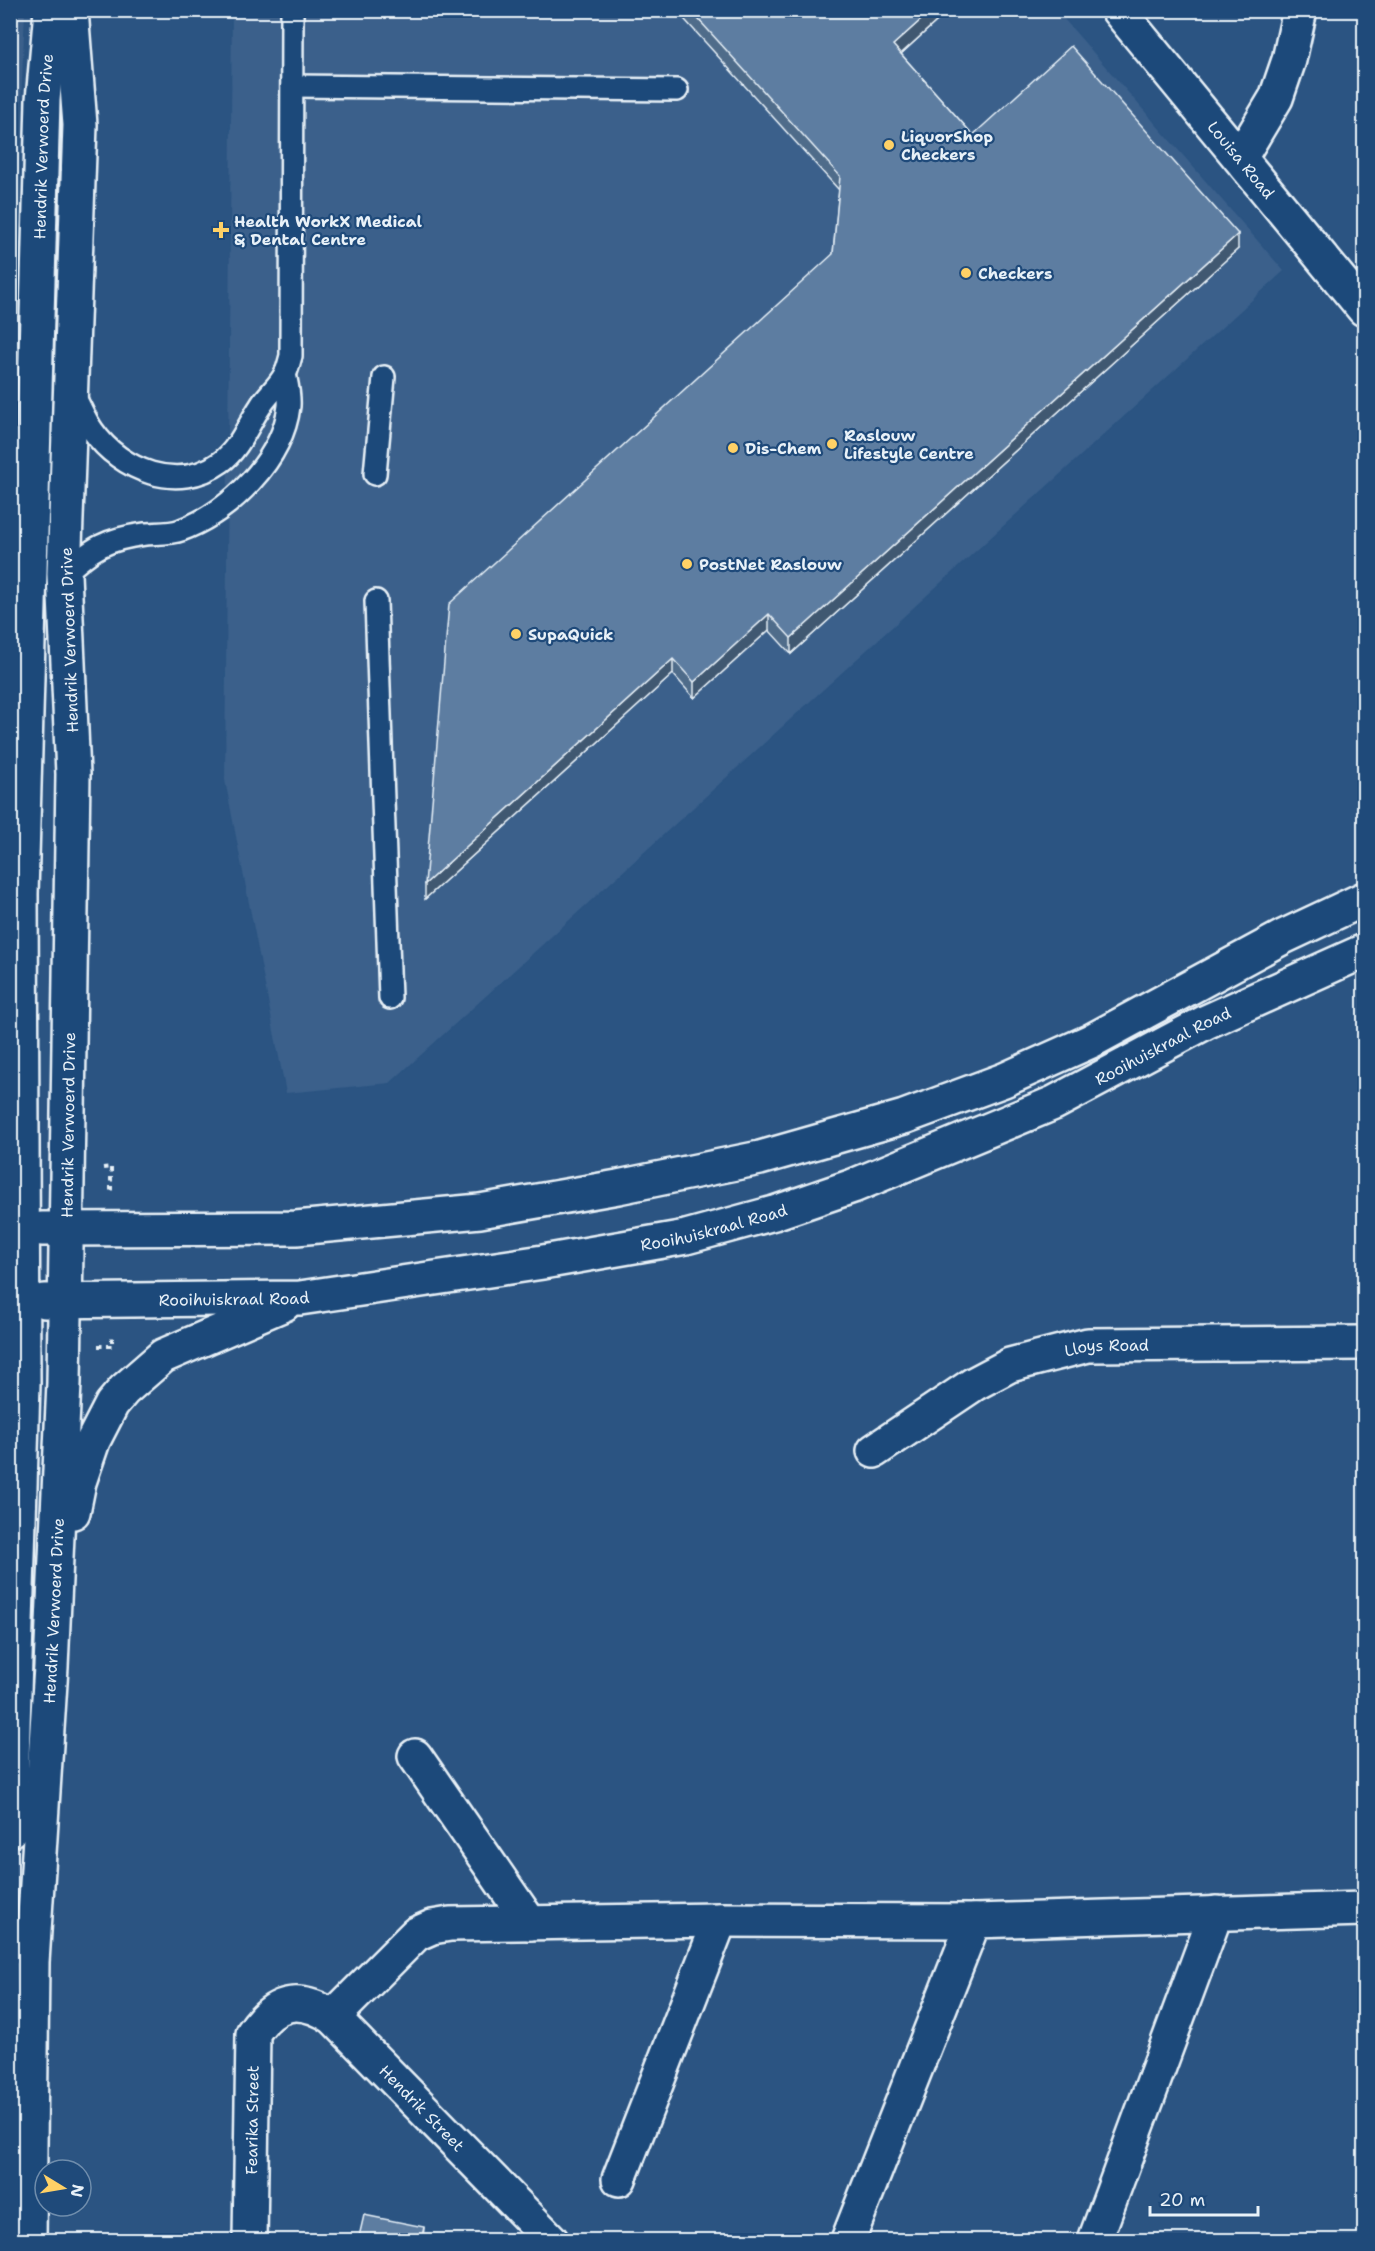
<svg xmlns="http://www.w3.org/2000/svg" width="1375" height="2251" font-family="'Shantell Sans',sans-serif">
	<rect width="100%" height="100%" fill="#2b5482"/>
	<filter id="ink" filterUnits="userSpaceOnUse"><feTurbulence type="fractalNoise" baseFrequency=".0167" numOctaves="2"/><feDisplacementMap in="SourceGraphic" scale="12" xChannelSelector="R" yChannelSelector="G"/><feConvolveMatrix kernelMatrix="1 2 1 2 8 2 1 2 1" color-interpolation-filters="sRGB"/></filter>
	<g filter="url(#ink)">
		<g fill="#3a608b">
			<polygon points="25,10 25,11 11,330 10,11"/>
			<polygon points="232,11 1057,11 1284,271 390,1083 286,1093 225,780"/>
		</g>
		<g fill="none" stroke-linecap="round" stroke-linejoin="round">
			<g stroke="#e8f1f8" stroke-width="26">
				<g id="lane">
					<polyline points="292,86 677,90"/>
					<path d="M73,394C80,406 85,420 93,431C121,471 178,493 221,462C239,449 248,425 260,407C267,395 279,386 285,374C288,369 289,362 291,356L292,10"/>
					<polyline points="375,474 384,377"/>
					<path d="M64,574C92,548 106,539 145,534C156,533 171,534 181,530C230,512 283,459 289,406C290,395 287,384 285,374"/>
					<polyline points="376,601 390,998"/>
				</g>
			</g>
			<g stroke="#e8f1f8" stroke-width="38">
				<g id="street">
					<path id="s1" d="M1118,10L1364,309"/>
					<polyline points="1240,158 1276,98 1289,60 1300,10"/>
					<path id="s2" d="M874,1451L974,1384L1010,1365L1088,1345L1364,1343"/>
					<polyline points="415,1756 530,1923"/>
					<polyline points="333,2017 416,1934 432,1927 450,1924 720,1920 974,1921 1364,1909"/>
					<polyline points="619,2179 720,1920"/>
					<path id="s3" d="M250,2240L253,2033C275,2000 300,1996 333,2017L551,2240"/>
					<polyline points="848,2240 974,1921"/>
					<polyline points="1095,2240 1216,1913"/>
				</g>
			</g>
			<g stroke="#e8f1f8" stroke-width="38">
				<g id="secondary">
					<polyline points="42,1229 296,1228 480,1211 618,1187 760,1158 904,1117 1004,1080 1091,1041 1283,937 1364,899"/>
					<path id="s4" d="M45,1301L300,1298L543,1262L686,1237L774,1213L853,1186L1054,1103L1206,1022L1364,951"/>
					<polyline points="73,1512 79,1482 93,1441 112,1404 124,1390 163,1356 284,1304"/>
					<path id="s5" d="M10,1830L23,1383L21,894L43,100L51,10"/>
					<path id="s6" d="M29,2240L32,1962L51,1667L64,1383L73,774L64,574L80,125L71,10"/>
				</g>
			</g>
			<g stroke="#e8f1f8" stroke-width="4" stroke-dasharray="4.5 4.5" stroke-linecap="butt">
				<polyline points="103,1168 111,1167 111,1195"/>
				<polyline points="98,1346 112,1346 112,1335"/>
			</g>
			<use href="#lane" stroke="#1f4a7a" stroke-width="21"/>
			<use href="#street" stroke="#1f4a7a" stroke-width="33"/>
			<use href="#secondary" stroke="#1f4a7a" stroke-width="33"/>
		</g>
		<polygon fill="#506c8a" stroke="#e8f1f8" stroke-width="1.5" points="676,10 949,10 901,54 973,135 1238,249 791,654 769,630 694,698 673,674 425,899 833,254 839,190"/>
		<g fill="#415871" stroke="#e8f1f8" stroke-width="1.5">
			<polygon points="932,10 949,10 893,61 893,45"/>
			<polygon points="1238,234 1238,249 791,654 791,638"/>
			<polygon points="769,614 769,630 694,698 694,682"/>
			<polygon points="673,659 673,674 425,899 425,884"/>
			<polygon points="424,2227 423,2241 421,2241"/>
		</g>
		<g fill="#5d7da1" stroke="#e8f1f8" stroke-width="1.5">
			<polygon points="690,10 932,10 893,45 973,135 1071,46 1238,234 791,638 769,614 694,682 673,659 425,884 449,604 833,254 840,176"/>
			<polygon points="364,2215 424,2227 421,2241 358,2241"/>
		</g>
	</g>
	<g fill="#ffd166" stroke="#1f4a7a" stroke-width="2">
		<circle cx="889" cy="145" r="6"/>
		<path d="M218 221h6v6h6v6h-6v6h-6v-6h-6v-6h6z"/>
		<circle cx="966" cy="273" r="6"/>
		<circle cx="832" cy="444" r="6"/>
		<circle cx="733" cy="448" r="6"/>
		<circle cx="687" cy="564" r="6"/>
		<circle cx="516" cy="634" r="6"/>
	</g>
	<g text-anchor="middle" stroke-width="4.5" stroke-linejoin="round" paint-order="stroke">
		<g font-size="16" font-weight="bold" fill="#e8f1f8" stroke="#1f4a7a" text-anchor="start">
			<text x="901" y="142">LiquorShop<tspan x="901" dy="18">Checkers</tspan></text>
			<text x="234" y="227">Health WorkX Medical<tspan x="234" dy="18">&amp; Dental Centre</tspan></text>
			<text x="978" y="279">Checkers</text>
			<text x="844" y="441">Raslouw<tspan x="844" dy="18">Lifestyle Centre</tspan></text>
			<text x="745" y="454">Dis-Chem</text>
			<text x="699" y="570">PostNet Raslouw</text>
			<text x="528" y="640">SupaQuick</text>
		</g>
		<g font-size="16" fill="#e8f1f8" stroke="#1f4a7a">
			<text dy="6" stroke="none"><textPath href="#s5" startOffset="1684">Hendrik Verwoerd Drive</textPath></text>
			<text dy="6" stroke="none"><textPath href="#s1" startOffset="194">Louisa Road</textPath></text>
			<text transform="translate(69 640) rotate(-92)" y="6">Hendrik Verwoerd Drive</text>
			<text dy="6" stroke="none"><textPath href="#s4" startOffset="1161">Rooihuiskraal Road</textPath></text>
			<text dy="6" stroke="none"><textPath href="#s6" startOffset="1116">Hendrik Verwoerd Drive</textPath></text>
			<text dy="6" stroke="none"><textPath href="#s4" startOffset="675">Rooihuiskraal Road</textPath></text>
			<text dy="6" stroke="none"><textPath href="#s4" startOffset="189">Rooihuiskraal Road</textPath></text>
			<text dy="6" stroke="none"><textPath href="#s2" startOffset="260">Lloys Road</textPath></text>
			<text dy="6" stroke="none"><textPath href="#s6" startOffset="630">Hendrik Verwoerd Drive</textPath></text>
			<text dy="6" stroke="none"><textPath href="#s3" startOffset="428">Hendrik Street</textPath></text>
			<text dy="6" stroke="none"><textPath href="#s3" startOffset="120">Fearika Street</textPath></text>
		</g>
	</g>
	<rect width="1375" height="2251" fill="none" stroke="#1f4a7a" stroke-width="36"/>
	<rect x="18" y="18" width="1339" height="2215" fill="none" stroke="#e8f1f8" stroke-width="2" filter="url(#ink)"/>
	<g transform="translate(63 2188) rotate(101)"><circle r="28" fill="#1f4a7a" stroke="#6f8dac" stroke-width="1.5"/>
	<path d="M0-4.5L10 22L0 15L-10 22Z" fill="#ffd166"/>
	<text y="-9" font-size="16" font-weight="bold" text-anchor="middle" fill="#e8f1f8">N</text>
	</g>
	<path d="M1150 2206v9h108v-9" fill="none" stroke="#e8f1f8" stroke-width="3"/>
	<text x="1159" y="2206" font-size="18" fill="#e8f1f8" stroke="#1f4a7a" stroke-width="4.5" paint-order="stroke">20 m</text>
</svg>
